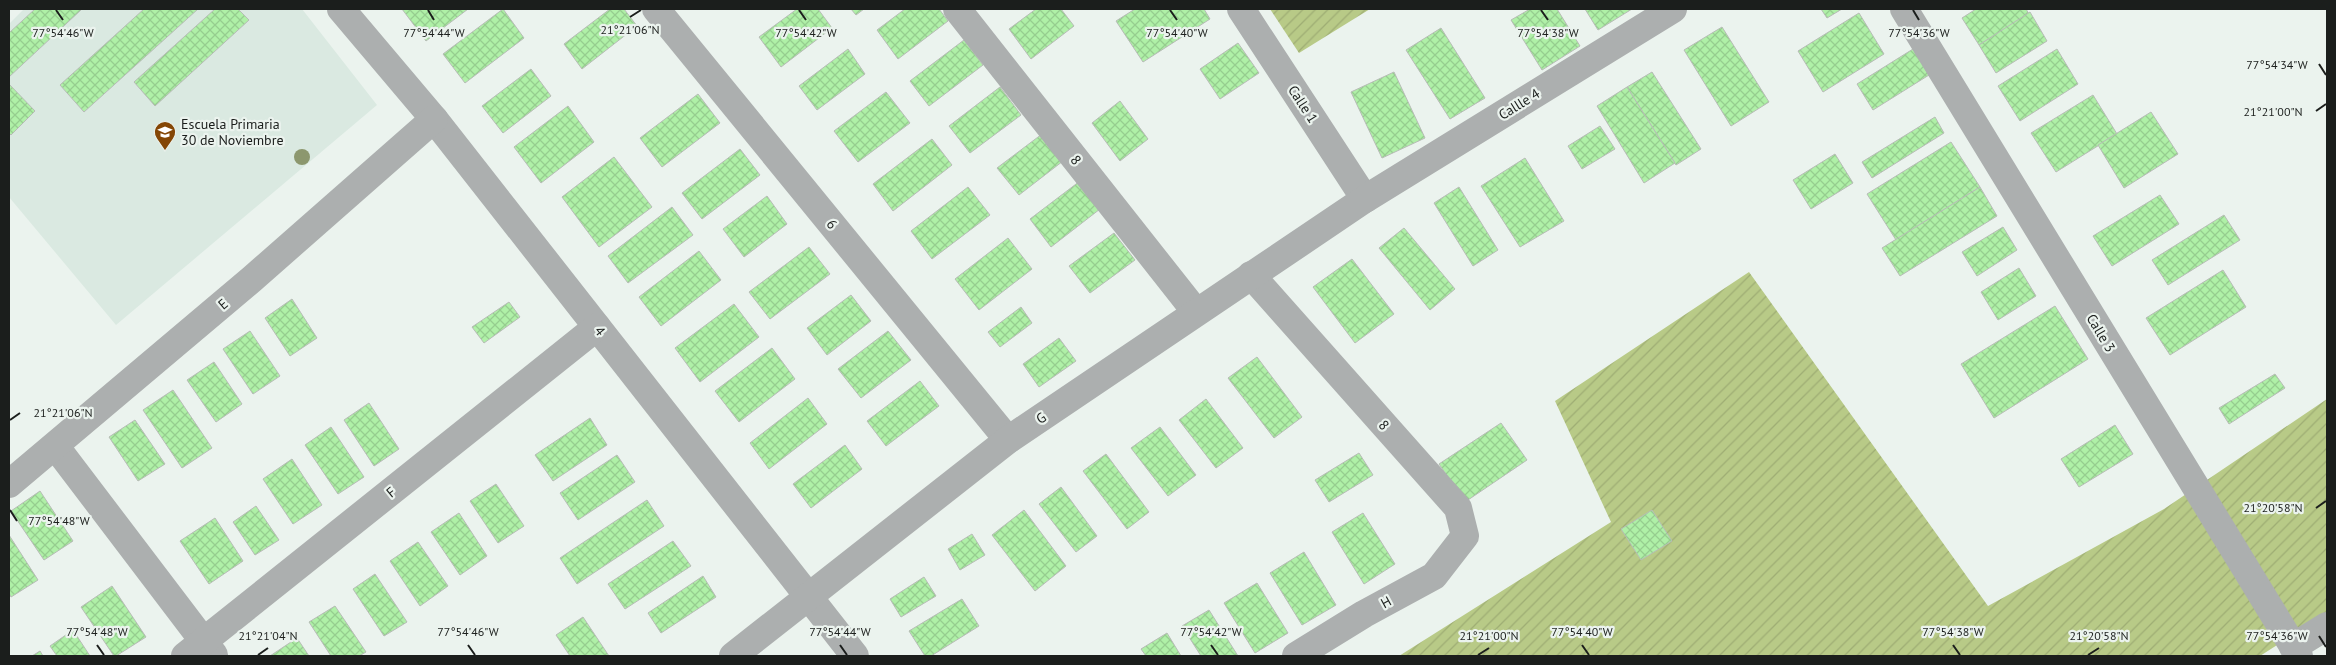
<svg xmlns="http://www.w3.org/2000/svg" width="2336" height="665" font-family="'PT Sans',sans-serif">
	<defs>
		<pattern id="garden-furrows" width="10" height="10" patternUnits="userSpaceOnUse" patternTransform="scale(1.25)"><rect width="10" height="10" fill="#b8ca87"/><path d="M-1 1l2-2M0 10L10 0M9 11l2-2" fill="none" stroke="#9ead74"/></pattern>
		<pattern id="building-cross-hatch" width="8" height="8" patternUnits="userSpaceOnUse" patternTransform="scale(1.25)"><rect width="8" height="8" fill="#aff0a7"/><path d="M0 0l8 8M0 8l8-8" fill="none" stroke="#96cd8f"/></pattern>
	</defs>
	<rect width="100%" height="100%" fill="#ebf3ee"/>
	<polygon fill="#dae9e1" points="24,9 302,9 377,105 116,325 9,197 9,24"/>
	<g fill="url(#garden-furrows)">
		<polygon points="1270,9 1370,9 1299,53"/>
		<polygon points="1749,272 1988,606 2164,509 2327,399 2327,613 2260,656 1399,656 1611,522 1555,401"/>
	</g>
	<g fill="url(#building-cross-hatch)" stroke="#b7bcb6">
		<polygon points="35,9 82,9 9,77 9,33"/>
		<polygon points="144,9 198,9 84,112 60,85"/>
		<polygon points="215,9 238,9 249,20 155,106 134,82"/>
		<polygon points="402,9 468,9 426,41"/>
		<polygon points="503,9 524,38 465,83 443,54"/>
		<polygon points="610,9 624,9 637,26 582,69 564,44"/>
		<polygon points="797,9 818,9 832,28 781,67 759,37"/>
		<polygon points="851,9 864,9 856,15"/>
		<polygon points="905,9 939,9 948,21 898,59 877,30"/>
		<polygon points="1036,9 1061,9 1074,26 1031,59 1009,29"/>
		<polygon points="1135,9 1204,9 1210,19 1143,62 1116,21"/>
		<polygon points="1530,9 1557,9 1580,46 1542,70 1511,20"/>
		<polygon points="1585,9 1632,9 1598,30"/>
		<polygon points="1821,9 1842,9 1827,18"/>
		<polygon points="1976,9 2026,9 2029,14 1979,45 1962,18"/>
		<polygon points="2030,12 2047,41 1996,73 1979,45"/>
		<polygon points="1859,13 1884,54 1823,92 1798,51"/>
		<polygon points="1722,27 1769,102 1731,126 1684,50"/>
		<polygon points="1441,28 1485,98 1450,119 1406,50"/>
		<polygon points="964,40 983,65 929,106 910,81"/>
		<polygon points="1238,43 1259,73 1220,99 1200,69"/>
		<polygon points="848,49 865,74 817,110 799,86"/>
		<polygon points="1913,49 1929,75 1873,110 1857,84"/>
		<polygon points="2057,49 2078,84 2020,121 1998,86"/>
		<polygon points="531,69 551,96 503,133 482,106"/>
		<polygon points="1394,72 1425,138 1382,158 1351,92"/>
		<polygon points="1652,72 1701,149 1676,165 1627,87"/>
		<polygon points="9,84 35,111 11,135 9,133"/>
		<polygon points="1000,87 1021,115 970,153 949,126"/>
		<polygon points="1627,87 1675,163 1644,183 1597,106"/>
		<polygon points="886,92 910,123 858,162 834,131"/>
		<polygon points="698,94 720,123 662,167 640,138"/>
		<polygon points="2093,95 2117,134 2056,172 2031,133"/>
		<polygon points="1120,101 1148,139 1120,161 1092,123"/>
		<polygon points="568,106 594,142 541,183 514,147"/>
		<polygon points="2151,112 2178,154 2124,188 2098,145"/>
		<polygon points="1935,117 1944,133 1872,178 1862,162"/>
		<polygon points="1600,126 1615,149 1582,169 1568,146"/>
		<polygon points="1042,134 1063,161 1019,195 997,168"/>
		<polygon points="932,139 952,165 893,211 873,184"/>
		<polygon points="1951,142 1980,187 1896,240 1867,194"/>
		<polygon points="740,149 760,175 702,219 682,193"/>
		<polygon points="1835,154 1853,183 1811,209 1793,180"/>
		<polygon points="614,157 652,207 599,247 562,197"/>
		<polygon points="1525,158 1564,221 1520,247 1481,186"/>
		<polygon points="1080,181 1100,209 1051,247 1030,219"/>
		<polygon points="968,187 990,215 932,259 911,231"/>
		<polygon points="1459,187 1498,250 1473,266 1434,203"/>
		<polygon points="1980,187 1997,216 1900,276 1882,248"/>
		<polygon points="2160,195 2179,224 2112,266 2093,236"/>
		<polygon points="767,196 787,224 744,257 723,229"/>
		<polygon points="672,207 693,235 628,283 608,256"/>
		<polygon points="2224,215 2240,240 2168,285 2152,260"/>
		<polygon points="2003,227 2017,250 1977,276 1962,252"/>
		<polygon points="1404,228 1455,289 1430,310 1379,248"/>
		<polygon points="1114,233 1135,260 1090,293 1069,266"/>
		<polygon points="1008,238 1032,269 979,310 955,279"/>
		<polygon points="809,247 830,274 770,319 749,292"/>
		<polygon points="699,251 721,280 661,326 639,297"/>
		<polygon points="1352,259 1394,314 1355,343 1313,287"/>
		<polygon points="2019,268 2036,296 1998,320 1981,292"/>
		<polygon points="2223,270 2246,307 2170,355 2146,318"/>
		<polygon points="851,295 871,321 827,355 807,328"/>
		<polygon points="292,299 317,338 290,356 265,318"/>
		<polygon points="509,302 520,317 484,343 472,327"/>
		<polygon points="734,304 759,337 700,382 675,348"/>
		<polygon points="2055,306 2088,359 1994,418 1961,364"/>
		<polygon points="1021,307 1032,323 1000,347 988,332"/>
		<polygon points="250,331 280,376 253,394 223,349"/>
		<polygon points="888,331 911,360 861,398 838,369"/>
		<polygon points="1059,338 1076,361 1039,387 1023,364"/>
		<polygon points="772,348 795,379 739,422 715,391"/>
		<polygon points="1257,357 1302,417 1274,438 1228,378"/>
		<polygon points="214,362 242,404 216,422 187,380"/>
		<polygon points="2275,374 2285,388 2229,424 2219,408"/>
		<polygon points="920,381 939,406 886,446 867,421"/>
		<polygon points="173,390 212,448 182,468 143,410"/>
		<polygon points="808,398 827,424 769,469 750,443"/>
		<polygon points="1206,399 1243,448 1216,468 1179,420"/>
		<polygon points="369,403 399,449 374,466 344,420"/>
		<polygon points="590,418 607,445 553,481 535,455"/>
		<polygon points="135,420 165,464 138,481 109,437"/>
		<polygon points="1501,423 1527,460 1465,502 1439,464"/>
		<polygon points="2115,425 2133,454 2079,487 2061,459"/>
		<polygon points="331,427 364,477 338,494 305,445"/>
		<polygon points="1160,427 1196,475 1168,496 1131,448"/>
		<polygon points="845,445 862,469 811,508 793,484"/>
		<polygon points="1359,453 1373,475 1329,502 1315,480"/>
		<polygon points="1106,454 1149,512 1127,529 1083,471"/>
		<polygon points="617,455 635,482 578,520 560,493"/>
		<polygon points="292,459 322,505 293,524 263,479"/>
		<polygon points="496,484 524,526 498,543 470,501"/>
		<polygon points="1061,487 1097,536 1076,552 1039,504"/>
		<polygon points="40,491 73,541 44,560 11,511"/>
		<polygon points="647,500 664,526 577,584 560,558"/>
		<polygon points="256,506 279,540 255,555 233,522"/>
		<polygon points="1024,510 1066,566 1035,591 992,535"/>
		<polygon points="1652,510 1672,541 1641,560 1621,529"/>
		<polygon points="459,513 487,556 460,575 431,532"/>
		<polygon points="1363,513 1395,564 1364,584 1332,532"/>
		<polygon points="215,518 243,561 209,584 180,541"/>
		<polygon points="972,534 985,555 960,570 948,549"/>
		<polygon points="9,535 38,580 11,597 9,593"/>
		<polygon points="673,541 691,566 625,609 608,584"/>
		<polygon points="418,542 448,586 420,606 390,561"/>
		<polygon points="1304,552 1336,605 1302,625 1270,573"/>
		<polygon points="375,574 407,622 384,636 353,589"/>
		<polygon points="703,576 716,597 661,633 648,613"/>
		<polygon points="924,577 936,596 901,617 890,599"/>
		<polygon points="1257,583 1288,633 1255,653 1224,603"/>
		<polygon points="112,586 146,637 116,656 114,656 81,607"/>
		<polygon points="962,599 979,626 931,656 925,656 909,631"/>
		<polygon points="335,606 366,652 359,656 331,656 309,622"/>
		<polygon points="1209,610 1238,656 1201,656 1182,626"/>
		<polygon points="583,617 609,656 570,656 556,635"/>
		<polygon points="73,630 90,656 57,656 50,646"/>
		<polygon points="1167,633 1181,656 1146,656 1141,649"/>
		<polygon points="297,638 309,656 270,656"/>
		<polygon points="40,651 43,656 32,656"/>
	</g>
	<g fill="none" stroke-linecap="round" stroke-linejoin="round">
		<g stroke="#acafaf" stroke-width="28">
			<polyline points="341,9 434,119 855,656"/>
			<polyline points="656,9 1008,440"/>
			<polyline points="957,9 1196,312"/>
			<polyline points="1241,9 1365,199"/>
			<polyline points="1904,9 2299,656"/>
			<polyline points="1251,275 1458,508 1465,536 1434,576 1364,614 1296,656"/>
			<polyline points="56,447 214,655"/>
			<polyline points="9,484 252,279 434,119"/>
			<polyline points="2293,647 2327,626"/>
			<polyline points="185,656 597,327"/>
			<polyline points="733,656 1008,440 1365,199 1673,9"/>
		</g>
	</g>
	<circle fill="#8c976e" cx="302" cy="157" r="8"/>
	<path fill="none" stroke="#1b1e1c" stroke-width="2" d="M56,10L63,20M428,10L434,20M799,10L806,20M1170,10L1177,20M1541,10L1548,20M1913,10L1919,20M630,17L641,10M2319,64L2326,75M2316,111L2326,104M10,420L20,413M2316,508L2326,501M10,510L17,521M2319,636L2326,647M97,645L104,655M468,645L475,655M840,645L847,655M1211,645L1218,655M1582,645L1589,655M1953,645L1960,655M258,655L268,648M1478,655L1489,648M2088,655L2099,648"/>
	<defs>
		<g id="school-pin" transform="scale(1.125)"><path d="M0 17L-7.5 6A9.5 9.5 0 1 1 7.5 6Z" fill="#844605" stroke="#ebf3ee"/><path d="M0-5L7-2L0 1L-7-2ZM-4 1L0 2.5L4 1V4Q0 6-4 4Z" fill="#fff"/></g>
	</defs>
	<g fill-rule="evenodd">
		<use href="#school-pin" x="165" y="132"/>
	</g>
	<g text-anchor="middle" stroke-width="4.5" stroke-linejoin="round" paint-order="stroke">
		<g font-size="14" fill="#1b1e1c" stroke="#ebf3ee">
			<text transform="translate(1303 104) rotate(57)" y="5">Calle 1</text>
			<text transform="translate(1519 104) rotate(-32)" y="5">Callle 4</text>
			<text transform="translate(1076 160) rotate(52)" y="5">8</text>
			<text transform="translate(832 224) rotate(51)" y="5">6</text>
			<text transform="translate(223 304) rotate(-40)" y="5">E</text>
			<text transform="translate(600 331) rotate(52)" y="5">4</text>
			<text transform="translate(2101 333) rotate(59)" y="5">Calle 3</text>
			<text transform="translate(1041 418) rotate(-34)" y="5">G</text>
			<text transform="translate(1384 425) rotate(48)" y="5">8</text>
			<text transform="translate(391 492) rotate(-39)" y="5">F</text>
			<text transform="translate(1386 602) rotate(-29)" y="5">H</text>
		</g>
		<g font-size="14" fill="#1b1e1c" stroke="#ebf3ee" text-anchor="start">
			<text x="181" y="129">Escuela Primaria<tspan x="181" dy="16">30 de Noviembre</tspan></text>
		</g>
	</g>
	<g font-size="12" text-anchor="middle" fill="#1b1e1c" stroke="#ebf3ee" stroke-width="4.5" stroke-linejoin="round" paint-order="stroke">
		<text x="630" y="34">21°21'06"N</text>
		<text x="1548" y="37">77°54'38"W</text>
		<text x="63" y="37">77°54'46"W</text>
		<text x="434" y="37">77°54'44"W</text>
		<text x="806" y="37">77°54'42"W</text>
		<text x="1177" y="37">77°54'40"W</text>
		<text x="1919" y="37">77°54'36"W</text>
		<text x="2277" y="69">77°54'34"W</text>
		<text x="2273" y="116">21°21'00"N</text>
		<text x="63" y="417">21°21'06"N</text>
		<text x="2273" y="512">21°20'58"N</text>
		<text x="59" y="525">77°54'48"W</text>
		<text x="97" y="636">77°54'48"W</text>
		<text x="468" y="636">77°54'46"W</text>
		<text x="840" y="636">77°54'44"W</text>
		<text x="1211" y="636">77°54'42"W</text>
		<text x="1582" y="636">77°54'40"W</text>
		<text x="1953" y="636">77°54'38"W</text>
		<text x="268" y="640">21°21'04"N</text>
		<text x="1489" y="640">21°21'00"N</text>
		<text x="2099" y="640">21°20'58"N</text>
		<text x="2277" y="640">77°54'36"W</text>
	</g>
	<rect width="2336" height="665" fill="none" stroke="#1b1e1c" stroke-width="20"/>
</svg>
